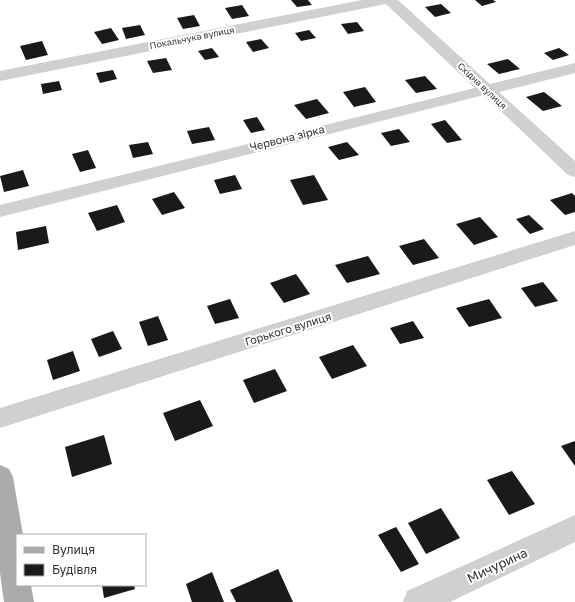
<svg xmlns="http://www.w3.org/2000/svg" width="575" height="602" font-family="'Golos Text',sans-serif">
	<rect width="100%" height="100%" fill="#fff"/>
	<g fill="#1a1a1a">
		<polygon points="291,0 308,0 312,5 297,7"/>
		<polygon points="475,0 493,0 496,2 482,6"/>
		<polygon points="441,4 451,13 435,17 425,7"/>
		<polygon points="242,5 249,16 232,19 225,8"/>
		<polygon points="194,15 200,26 183,29 177,18"/>
		<polygon points="357,22 364,31 348,34 341,24"/>
		<polygon points="140,25 145,35 126,39 122,28"/>
		<polygon points="111,28 119,40 102,44 94,32"/>
		<polygon points="309,30 316,38 301,41 295,33"/>
		<polygon points="261,39 269,48 253,52 246,42"/>
		<polygon points="42,41 48,55 26,60 20,46"/>
		<polygon points="212,48 219,57 205,60 198,51"/>
		<polygon points="559,48 569,55 553,60 544,53"/>
		<polygon points="166,58 172,70 153,73 147,61"/>
		<polygon points="508,59 520,69 499,74 487,64"/>
		<polygon points="113,70 117,79 100,83 96,73"/>
		<polygon points="425,76 437,89 416,93 405,80"/>
		<polygon points="59,81 62,90 43,94 41,84"/>
		<polygon points="365,87 376,102 354,107 343,92"/>
		<polygon points="544,92 562,106 543,111 526,97"/>
		<polygon points="317,99 329,113 306,119 294,105"/>
		<polygon points="257,117 265,130 251,133 243,120"/>
		<polygon points="445,120 462,140 447,143 431,124"/>
		<polygon points="209,127 215,140 192,144 187,131"/>
		<polygon points="399,129 410,142 391,146 381,133"/>
		<polygon points="148,142 153,154 133,158 129,145"/>
		<polygon points="347,142 359,155 339,160 328,147"/>
		<polygon points="88,150 96,168 80,172 72,154"/>
		<polygon points="23,170 29,186 4,192 0,176"/>
		<polygon points="235,175 242,189 220,194 214,180"/>
		<polygon points="314,175 328,200 303,205 290,180"/>
		<polygon points="174,192 185,208 162,215 152,199"/>
		<polygon points="572,193 575,196 575,212 565,215 550,200"/>
		<polygon points="117,205 125,222 97,231 88,213"/>
		<polygon points="529,215 544,229 530,234 516,219"/>
		<polygon points="480,217 498,237 474,245 456,224"/>
		<polygon points="46,226 49,243 18,250 16,232"/>
		<polygon points="424,239 439,258 413,265 399,246"/>
		<polygon points="368,256 380,274 347,283 335,265"/>
		<polygon points="296,274 310,294 284,303 270,283"/>
		<polygon points="543,282 558,301 535,307 521,288"/>
		<polygon points="230,299 239,318 215,324 207,306"/>
		<polygon points="489,299 502,318 469,327 456,308"/>
		<polygon points="158,316 168,340 148,346 139,322"/>
		<polygon points="413,321 424,338 400,344 390,328"/>
		<polygon points="113,331 122,349 99,357 91,339"/>
		<polygon points="353,345 367,366 332,379 319,357"/>
		<polygon points="73,351 80,371 53,380 47,360"/>
		<polygon points="275,369 287,391 254,403 243,380"/>
		<polygon points="200,400 213,426 175,441 163,413"/>
		<polygon points="104,435 112,464 72,477 65,447"/>
		<polygon points="575,441 575,466 561,446"/>
		<polygon points="512,471 535,504 509,515 487,480"/>
		<polygon points="441,508 460,538 426,554 408,523"/>
		<polygon points="396,527 419,564 401,572 378,535"/>
		<polygon points="278,569 293,602 236,602 230,590"/>
		<polygon points="212,572 224,602 192,602 186,584"/>
		<polygon points="102,585 134,585 135,589 104,598"/>
	</g>
	<g fill="none" stroke-linecap="round" stroke-linejoin="round">
		<g fill="#d0d0d0" fill-rule="evenodd">
			<polygon points="362,0 398,0 490,84 575,63 575,73 499,92 575,161 575,177 568,175 484,95 0,217 0,205 475,88 386,4 0,81 0,71"/>
			<polygon points="575,231 575,245 0,428 0,408"/>
			<polygon points="575,515 575,542 450,602 403,602 407,591"/>
		</g>
		<polygon fill="#ababab" fill-rule="evenodd" points="0,465 9,469 13,477 23,535 17,535 17,585 31,585 34,602 4,602 0,573"/>
	</g>
	<g text-anchor="middle" stroke-width="4" stroke-linejoin="round" paint-order="stroke">
		<g font-size="9" fill="#333" stroke="#fff">
			<text transform="translate(192 38) rotate(-11)" y="3">Покальчука вулиця</text>
			<text transform="translate(482 86) rotate(43)" y="3">Східна вулиця</text>
		</g>
		<g font-size="11" fill="#333" stroke="#fff">
			<text transform="translate(287 138) rotate(-14)" y="4">Червона зірка</text>
			<text transform="translate(288 329) rotate(-17)" y="4">Горького вулиця</text>
		</g>
		<g font-size="13" fill="#333" stroke="#fff">
			<text transform="translate(497 565) rotate(-25)" y="5">Мичурина</text>
		</g>
	</g>
	<rect x="16" y="534" width="130" height="52" fill="#ffffff" stroke="#adadad"/>
	<rect x="24" y="547" width="20" height="6" fill="#ababab" stroke="#adadad"/>
	<text x="52" y="554" font-size="12" fill="#333333">Вулиця</text>
	<rect x="24" y="564" width="20" height="12" fill="#1a1a1a" stroke="#adadad"/>
	<text x="52" y="574" font-size="12" fill="#333333">Будівля</text>
</svg>
